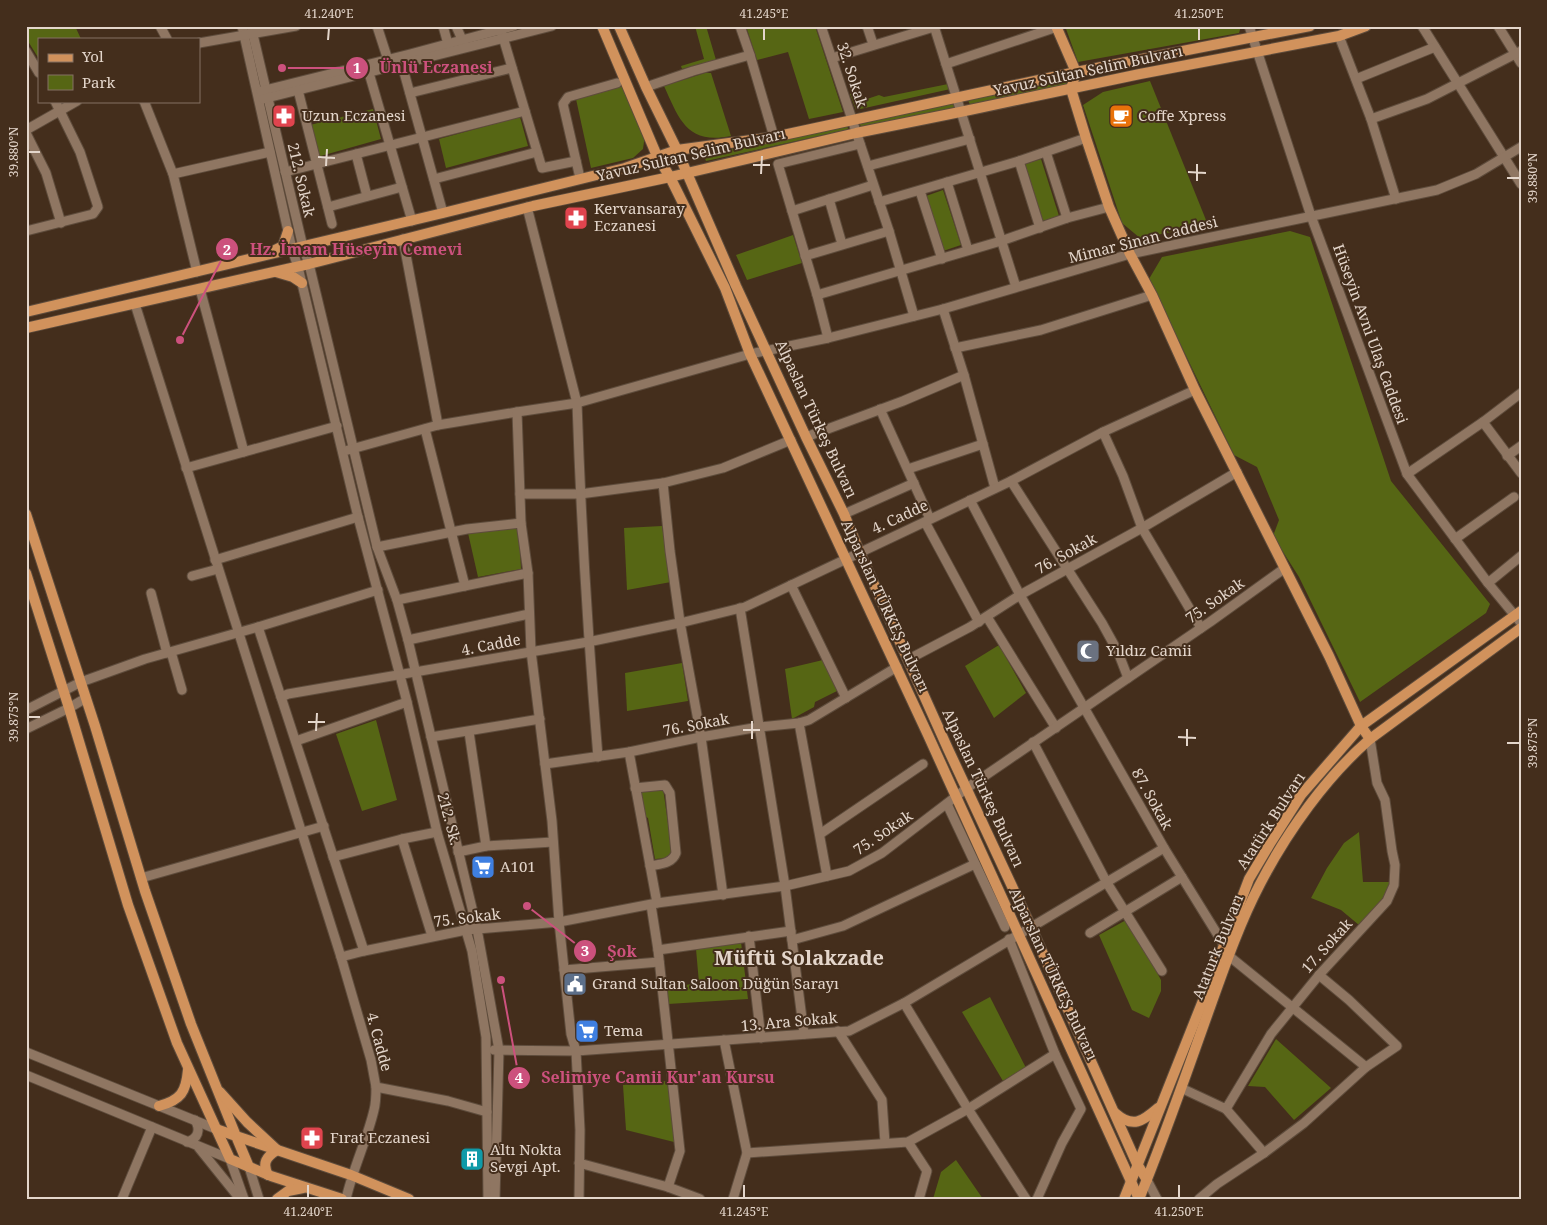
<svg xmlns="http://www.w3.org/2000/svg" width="1547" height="1225" font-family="'Noto Serif',serif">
	<rect width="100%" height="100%" fill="#442e1c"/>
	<g fill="#566614">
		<polygon points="26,26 75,26 81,39 39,39 39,59 26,38"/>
		<polygon points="695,26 706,26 716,60 682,69 681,66 704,59"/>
		<polygon points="746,26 815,26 843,112 809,119 788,52 757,60"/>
		<polygon points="1065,26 1241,26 1239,33 1078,62"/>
		<path d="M705,73H711L731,136C687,145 679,119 664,86Z"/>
		<polygon points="1067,81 1069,86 970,105 968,100"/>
		<polygon points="1150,81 1208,225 1140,238 1122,223 1083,105 1103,92"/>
		<polygon points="953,83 955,88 856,110 850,94 861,91 864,100 879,95 884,97"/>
		<polygon points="621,85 645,134 643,149 633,158 591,168 576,99"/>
		<polygon points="959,102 960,107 861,127 859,122"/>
		<polygon points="373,109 381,139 317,157 310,125"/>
		<polygon points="520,117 528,146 446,168 439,139"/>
		<polygon points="847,125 848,129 846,130 706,161 703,154 745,147"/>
		<polygon points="1041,159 1059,216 1043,221 1025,164"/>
		<polygon points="943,190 961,245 943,251 926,196"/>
		<polygon points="1290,231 1310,237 1391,481 1490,604 1486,613 1360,702 1299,577 1273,536 1279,520 1257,467 1234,455 1149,279 1162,257"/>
		<polygon points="793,235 802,263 747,280 736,255"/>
		<polygon points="662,526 671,582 627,590 624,528"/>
		<polygon points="519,528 521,569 478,577 468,533"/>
		<polygon points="999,645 1026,693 994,718 965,666"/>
		<polygon points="823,660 837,691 815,702 814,707 792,719 785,669"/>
		<polygon points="682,663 688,701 627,711 625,673"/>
		<polygon points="376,720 397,800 362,811 336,734"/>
		<polygon points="663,788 672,852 667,858 655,859 648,818 643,815 639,791"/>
		<polygon points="1359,832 1363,882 1391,882 1386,895 1359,925 1341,910 1311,898 1327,868 1344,843"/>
		<polygon points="1128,919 1161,980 1161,991 1149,1018 1132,1010 1099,935"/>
		<polygon points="741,942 748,999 668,1004 665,988 699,983 696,949"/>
		<polygon points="990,997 1026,1068 1003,1081 962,1012"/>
		<polygon points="1276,1039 1331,1088 1294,1120 1265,1087 1248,1086"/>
		<polygon points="667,1081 674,1128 674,1142 626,1130 623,1085"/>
		<polygon points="956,1160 983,1199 933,1199 941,1172"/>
	</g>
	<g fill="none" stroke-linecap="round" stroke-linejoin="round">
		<g stroke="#5e4c3c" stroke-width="11">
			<g id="minor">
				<polyline points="160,26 167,39"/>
				<polyline points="242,26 292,249 298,267 358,517 407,702 437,832 472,951 486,1037 488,1199"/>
				<polyline points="251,26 303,247 309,264 377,547 397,600 408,640 477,929 499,1050 495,1199"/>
				<polyline points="377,26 388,60"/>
				<polyline points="443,26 448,44"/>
				<polyline points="456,26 464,44"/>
				<polyline points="821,26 889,231 914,316"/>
				<polyline points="867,26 873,44"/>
				<polyline points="934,26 1016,287"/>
				<polyline points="1249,26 1311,216 1407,474 1488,583 1521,623"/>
				<polyline points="1422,26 1521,184"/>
				<polyline points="1498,26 1521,63"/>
				<polyline points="502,34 542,168 576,161"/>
				<polyline points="1339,36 1371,119 1396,199"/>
				<polyline points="199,43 296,26"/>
				<polyline points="26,51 39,73"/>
				<polyline points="750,55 774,137"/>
				<polyline points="832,58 934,27"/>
				<polyline points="946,64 1057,27"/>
				<polyline points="402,65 443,213"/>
				<polyline points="369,73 412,221"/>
				<polyline points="1356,79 1435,47"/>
				<polyline points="646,87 693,71 750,55 740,26"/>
				<polyline points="298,90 332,224"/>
				<polyline points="261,91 410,54 514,26"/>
				<polyline points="410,93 512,68"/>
				<polyline points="263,99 552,26"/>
				<polyline points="144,101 173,174 197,272"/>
				<polyline points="1371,119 1427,99 1521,51"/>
				<polyline points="26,130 77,101"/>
				<polyline points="26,133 46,173 61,223"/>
				<polyline points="1046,152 1067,218"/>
				<polyline points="356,154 367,196"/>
				<polyline points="1019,161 1040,228"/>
				<polyline points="868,166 970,139"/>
				<polyline points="285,172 525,111"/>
				<polyline points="173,174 270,152"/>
				<polyline points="580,178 563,104 568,97 617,83"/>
				<polyline points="434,179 537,152"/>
				<polyline points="947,182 968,250"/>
				<polyline points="920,191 942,259"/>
				<polyline points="829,199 842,244"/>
				<polyline points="879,202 1019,161 1086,138"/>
				<polyline points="328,207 402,187"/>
				<polyline points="527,207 577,403 750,354 828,338 943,309 1130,254 1437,190 1476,174 1521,147"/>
				<polyline points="792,211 873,185"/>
				<polyline points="26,231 93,214 98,207 80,152 55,101"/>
				<polyline points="403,239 438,425"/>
				<polyline points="805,256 889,231"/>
				<polyline points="200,289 244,452"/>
				<polyline points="817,295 1001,241 1067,218 1109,207"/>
				<polyline points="135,304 341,957"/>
				<polyline points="943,309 964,375 995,488"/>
				<polyline points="828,338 817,295 778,164 860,144"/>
				<polyline points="955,348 1041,330 1152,295"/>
				<polyline points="880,409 930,519"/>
				<polyline points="1483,422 1521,473"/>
				<polyline points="425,429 465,586"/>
				<polyline points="1103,432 1123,476 1142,528 1201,628"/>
				<polyline points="806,437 903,401 964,375"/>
				<polyline points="348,450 438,425 517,412"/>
				<polyline points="1507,456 1521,446"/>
				<polyline points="186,468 337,426"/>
				<polyline points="908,469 983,444"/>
				<polyline points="1407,474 1483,422 1521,393"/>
				<polyline points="1011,481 1102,623 1118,652 1128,678"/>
				<polyline points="663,483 670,551 680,622 701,737 723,895"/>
				<polyline points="520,494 580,494 663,483 723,468 791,440"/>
				<polyline points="970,500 1020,595 1164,848 1224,945 1229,956 1366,1067"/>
				<polyline points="844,514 914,483"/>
				<polyline points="925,522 979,622"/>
				<polyline points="1455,539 1514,497"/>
				<polyline points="377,547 467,529 521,523"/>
				<polyline points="215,560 358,517"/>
				<polyline points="192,576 218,569"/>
				<polyline points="1488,583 1521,556"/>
				<polyline points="791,585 846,698"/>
				<polyline points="151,593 167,653"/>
				<polyline points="397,600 528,573"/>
				<polyline points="740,608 785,886 804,1034"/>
				<polyline points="987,617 1056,728"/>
				<polyline points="408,640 529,614"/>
				<polyline points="171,652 182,690"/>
				<polyline points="909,659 970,627 1020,595 1142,528 1237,472"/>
				<polyline points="281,697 258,627 378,590"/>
				<polyline points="26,710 81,682 145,659 258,627"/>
				<polyline points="799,723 827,876"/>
				<polyline points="26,729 69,708 86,698"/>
				<polyline points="469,732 486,846"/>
				<polyline points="431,737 540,719"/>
				<polyline points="296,741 407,702"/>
				<polyline points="1033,742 1107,883 1162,971"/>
				<polyline points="629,752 657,903"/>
				<polyline points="545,764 629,752 701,737 759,727 799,723 809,720 897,667"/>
				<path d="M635,788L665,785L670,793L676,853C672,864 660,864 650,866"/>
				<polyline points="947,804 1005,927"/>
				<polyline points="820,834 923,764"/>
				<polyline points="402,839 432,936"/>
				<polyline points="458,852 486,846 553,842"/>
				<polyline points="333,857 402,839 437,832"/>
				<polyline points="141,878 324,826"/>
				<polyline points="651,905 658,950 680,1151 668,1187"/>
				<polyline points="1090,933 1182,877"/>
				<polyline points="749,936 761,1038"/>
				<polyline points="1009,939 1055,1054 1081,1109 1062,1143 1037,1199"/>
				<polyline points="792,940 843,926 975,864"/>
				<polyline points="658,950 791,931"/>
				<polyline points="364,951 466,930 559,922 657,903 785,886 849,871 882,853 967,788 1210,622 1285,568"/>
				<polyline points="564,970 659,962"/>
				<polyline points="838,1031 882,1100 885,1143"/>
				<polyline points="724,1040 747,1153 733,1199"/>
				<polyline points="494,1050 576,1051 849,1031 904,1003 1164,848"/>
				<polyline points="26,1052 216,1129"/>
				<polyline points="26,1075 230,1159 244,1199"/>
				<polyline points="1181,1088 1226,1109 1271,1034 1319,975 1387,901 1394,885 1395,865 1392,851 1385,800 1377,783 1370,739"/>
				<polyline points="1226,1109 1264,1153"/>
				<polyline points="487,1112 448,1101 376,1087 371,1060 341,957 364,951 281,697 288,694 588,642 684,622 745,607 1011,481 1103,432 1195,390"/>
				<path d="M187,1142C198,1139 201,1130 195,1120"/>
				<polyline points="908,1142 927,1171 919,1199"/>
				<polyline points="199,1148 240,1199"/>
				<polyline points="747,1153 908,1142 968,1109 904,1003"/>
				<polyline points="579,1163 668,1187 700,1199"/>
				<polyline points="249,1167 259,1199"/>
				<polyline points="1147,1180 1157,1199"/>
				<polyline points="122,1199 152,1127"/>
				<path d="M346,1199C353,1168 367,1140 374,1110C376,1103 376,1094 376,1087"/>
				<path d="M579,1199L580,1130L576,1051L571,1034L559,922L552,821L531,651L528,573L521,523L517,412L577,403C581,521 588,639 598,757"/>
				<polyline points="1026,1199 968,1109 1055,1054"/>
				<polyline points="1199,1199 1217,1184 1264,1153 1304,1123 1366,1067 1397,1046 1349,1000 1319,975"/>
			</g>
		</g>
		<g stroke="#5e4c3c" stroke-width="12">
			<g id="major">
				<polyline points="602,26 657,156 670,177 725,288 750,354 928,735 1139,1199"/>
				<polyline points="619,26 646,87 677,150 736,286 806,437 844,514 859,551 948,749 1031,927 1137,1164 1147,1180"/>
				<polyline points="1056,26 1076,72 1071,89 1086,138 1109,207 1130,254 1152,295 1195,390 1329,656 1361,726 1370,739"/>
				<polyline points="273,251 283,246 288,231"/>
				<polyline points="276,272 293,277 302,283"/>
				<polyline points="26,312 443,213 625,168 677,150 774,137 1076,72 1310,26"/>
				<polyline points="26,328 309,264 533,206 670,177 856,133 960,112 1140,74 1339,36 1366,26"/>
				<polyline points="26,514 95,726 145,891 191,1024 236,1136 351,1175 409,1199"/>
				<polyline points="26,573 69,708 128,905 177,1043 230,1159 271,1176 342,1199"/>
				<path d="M220,1092L247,1122L277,1150C266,1157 262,1163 268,1175"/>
				<path d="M159,1106C181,1100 186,1092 188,1070"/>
				<path d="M1115,1113C1133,1129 1143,1121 1158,1108"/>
				<polyline points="216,1129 236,1136 249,1167"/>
				<polyline points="277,1199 288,1191 303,1188"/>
				<polyline points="1124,1199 1204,998 1249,879 1271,842 1301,795 1361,726 1521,611"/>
				<path d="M1139,1199C1163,1141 1183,1083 1204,1024C1221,977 1237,928 1260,884C1287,832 1326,777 1370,739L1521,628"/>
			</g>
		</g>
		<use href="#minor" stroke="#8f7662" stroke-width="9"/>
		<use href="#major" stroke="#d1925c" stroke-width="10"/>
	</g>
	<path fill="none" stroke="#e4d6cb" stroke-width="2" d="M328,40L329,28M764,40V28M1199,40V28M28,152H40M318,157L335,158M753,165H770M326,166L327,149M1188,172L1206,173M761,174L762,156M1507,178H1520M1197,181V164M28,717H40M308,722H325M743,730H760M316,731L317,713M1178,737L1196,738M752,739V721M1507,743H1520M1187,746V729M308,1198V1185M744,1198V1185M1179,1198V1185"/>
	<defs>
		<g id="pharmacy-square" transform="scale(1.25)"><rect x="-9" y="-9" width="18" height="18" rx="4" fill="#e0444e" stroke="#442e1c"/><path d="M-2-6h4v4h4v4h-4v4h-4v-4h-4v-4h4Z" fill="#fff"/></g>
		<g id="cafe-square" transform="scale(1.25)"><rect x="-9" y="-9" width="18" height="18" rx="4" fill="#e8710a" stroke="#442e1c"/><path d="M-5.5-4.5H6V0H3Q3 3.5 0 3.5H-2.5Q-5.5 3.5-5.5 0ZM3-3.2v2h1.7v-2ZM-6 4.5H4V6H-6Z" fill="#fff"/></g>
		<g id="mosque-square" transform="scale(1.25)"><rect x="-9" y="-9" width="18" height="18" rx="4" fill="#6b7280" stroke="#442e1c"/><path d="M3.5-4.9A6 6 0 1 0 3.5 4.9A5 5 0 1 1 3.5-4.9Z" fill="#fff"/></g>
		<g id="supermarket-square" transform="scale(1.25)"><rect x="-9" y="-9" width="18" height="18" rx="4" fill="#3f7fe0" stroke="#442e1c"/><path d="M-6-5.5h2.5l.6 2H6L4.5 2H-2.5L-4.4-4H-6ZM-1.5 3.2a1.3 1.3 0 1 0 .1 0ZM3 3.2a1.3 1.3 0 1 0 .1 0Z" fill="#fff"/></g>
		<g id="civic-square" transform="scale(1.25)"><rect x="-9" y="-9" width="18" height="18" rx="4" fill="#5c6f8a" stroke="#442e1c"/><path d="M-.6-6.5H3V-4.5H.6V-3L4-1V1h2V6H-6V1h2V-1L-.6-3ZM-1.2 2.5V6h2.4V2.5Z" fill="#fff"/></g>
		<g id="building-square" transform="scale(1.25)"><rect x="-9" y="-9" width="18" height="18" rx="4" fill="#0f9aa8" stroke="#442e1c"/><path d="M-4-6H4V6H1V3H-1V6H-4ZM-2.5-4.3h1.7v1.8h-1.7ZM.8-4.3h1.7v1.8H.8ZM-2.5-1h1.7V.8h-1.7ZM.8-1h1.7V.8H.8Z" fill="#fff"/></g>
	</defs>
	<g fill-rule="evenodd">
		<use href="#pharmacy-square" x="284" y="116"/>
		<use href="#cafe-square" x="1121" y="116"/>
		<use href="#pharmacy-square" x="576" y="218"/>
		<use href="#mosque-square" x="1088" y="651"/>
		<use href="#supermarket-square" x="483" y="867"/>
		<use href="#civic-square" x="575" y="984"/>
		<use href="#supermarket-square" x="587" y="1031"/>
		<use href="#pharmacy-square" x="312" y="1138"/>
		<use href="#building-square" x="472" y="1159"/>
	</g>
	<g text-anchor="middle" stroke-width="4" stroke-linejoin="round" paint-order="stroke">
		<g font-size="15" fill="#e4d6cb" stroke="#442e1c">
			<text transform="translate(1088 71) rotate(-12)" y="5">Yavuz Sultan Selim Bulvarı</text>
			<text transform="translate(852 75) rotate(72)" y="5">32. Sokak</text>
			<text transform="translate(691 155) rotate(-13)" y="5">Yavuz Sultan Selim Bulvarı</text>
			<text transform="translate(301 180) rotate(77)" y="5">212. Sokak</text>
			<text transform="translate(1143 240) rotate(-14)" y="5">Mimar Sinan Caddesi</text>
			<text transform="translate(1370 334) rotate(70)" y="5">Hüseyin Avni Ulaş Caddesi</text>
			<text transform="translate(816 419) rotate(65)" y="5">Alpaslan Türkeş Bulvarı</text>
			<text transform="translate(900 517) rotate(-25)" y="5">4. Cadde</text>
			<text transform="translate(1066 554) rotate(-29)" y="5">76. Sokak</text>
			<text transform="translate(1215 601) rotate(-35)" y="5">75. Sokak</text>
			<text transform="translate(885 606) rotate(65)" y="5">Alparslan TÜRKEŞ Bulvarı</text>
			<text transform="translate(491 645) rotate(-11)" y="5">4. Cadde</text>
			<text transform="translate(696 725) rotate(-11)" y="5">76. Sokak</text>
			<text transform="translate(983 788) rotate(65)" y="5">Alpaslan Türkeş Bulvarı</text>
			<text transform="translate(1152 799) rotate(61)" y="5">87. Sokak</text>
			<text transform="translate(449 819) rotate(75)" y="5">212. Sk.</text>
			<text transform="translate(1271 821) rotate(-57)" y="5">Atatürk Bulvarı</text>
			<text transform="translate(883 833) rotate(-34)" y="5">75. Sokak</text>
			<text transform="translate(467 918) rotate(-7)" y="5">75. Sokak</text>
			<text transform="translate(1327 946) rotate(-48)" y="5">17. Sokak</text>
			<text transform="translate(1218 947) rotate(-68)" y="5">Ataturk Bulvarı</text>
			<text transform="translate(1053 974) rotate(65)" y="5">Alparslan TÜRKEŞ Bulvarı</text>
			<text transform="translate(789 1022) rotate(-5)" y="5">13. Ara Sokak</text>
			<text transform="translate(379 1042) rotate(75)" y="5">4. Cadde</text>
		</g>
		<g font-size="15" fill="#e4d6cb" stroke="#442e1c" text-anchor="start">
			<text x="302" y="121">Uzun Eczanesi</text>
			<text x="1138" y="121">Coffe Xpress</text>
			<text x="594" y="214">Kervansaray<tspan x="594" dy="17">Eczanesi</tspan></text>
			<text x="1106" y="656">Yıldız Camii</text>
			<text x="500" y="872">A101</text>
			<text x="592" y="989">Grand Sultan Saloon Düğün Sarayı</text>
			<text x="604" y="1036">Tema</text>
			<text x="330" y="1143">Fırat Eczanesi</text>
			<text x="490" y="1155">Altı Nokta<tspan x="490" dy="17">Sevgi Apt.</tspan></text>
		</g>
		<g font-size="20" font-weight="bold" fill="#e4d6cb" stroke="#442e1c">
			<text x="799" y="965">Müftü Solakzade</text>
		</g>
	</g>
	<path fill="none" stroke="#cc517d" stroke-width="2" d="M282 68L357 68M180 340L227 249M527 906L585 951M501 980L519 1078"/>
	<g fill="#cc517d" stroke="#442e1c" stroke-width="2">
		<circle cx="282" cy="68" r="5"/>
		<circle cx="180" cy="340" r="5"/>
		<circle cx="527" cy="906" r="5"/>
		<circle cx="501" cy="980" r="5"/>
		<circle cx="357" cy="68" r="12"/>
		<circle cx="227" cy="249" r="12"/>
		<circle cx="585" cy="951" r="12"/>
		<circle cx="519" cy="1078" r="12"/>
	</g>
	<g font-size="15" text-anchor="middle" font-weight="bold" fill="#fff">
		<text x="357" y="73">1</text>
		<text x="227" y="255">2</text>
		<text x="585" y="956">3</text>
		<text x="519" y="1083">4</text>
	</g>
	<g font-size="16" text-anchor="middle" font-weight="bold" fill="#cc517d" stroke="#442e1c" stroke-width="4" stroke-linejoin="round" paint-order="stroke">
		<text x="436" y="73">Ünlü Eczanesi</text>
		<text x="356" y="255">Hz. İmam Hüseyin Cemevi</text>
		<text x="622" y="957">Şok</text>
		<text x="658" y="1083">Selimiye Camii Kur'an Kursu</text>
	</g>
	<rect width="1547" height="1225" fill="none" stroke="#442e1c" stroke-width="55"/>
	<rect x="38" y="38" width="162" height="65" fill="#442e1c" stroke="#847162"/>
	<rect x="48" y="54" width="25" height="8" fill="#d1925c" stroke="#847162"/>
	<text x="82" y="62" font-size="15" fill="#e4d6cb">Yol</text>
	<rect x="48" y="75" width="25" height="15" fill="#566614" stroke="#847162"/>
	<text x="82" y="88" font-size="15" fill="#e4d6cb">Park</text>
	<rect x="28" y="28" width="1492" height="1170" fill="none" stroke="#e4d6cb" stroke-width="2"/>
	<g font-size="12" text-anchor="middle" fill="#e4d6cb">
		<text x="329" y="18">41.240°E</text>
		<text x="764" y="18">41.245°E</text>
		<text x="1199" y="18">41.250°E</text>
		<text transform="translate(14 152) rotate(-90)" y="4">39.880°N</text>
		<text transform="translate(1533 178) rotate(-90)" y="4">39.880°N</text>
		<text transform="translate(14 717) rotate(-90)" y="4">39.875°N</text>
		<text transform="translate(1533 743) rotate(-90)" y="4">39.875°N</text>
		<text x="308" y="1216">41.240°E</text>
		<text x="744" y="1216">41.245°E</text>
		<text x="1179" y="1216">41.250°E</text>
	</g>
</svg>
